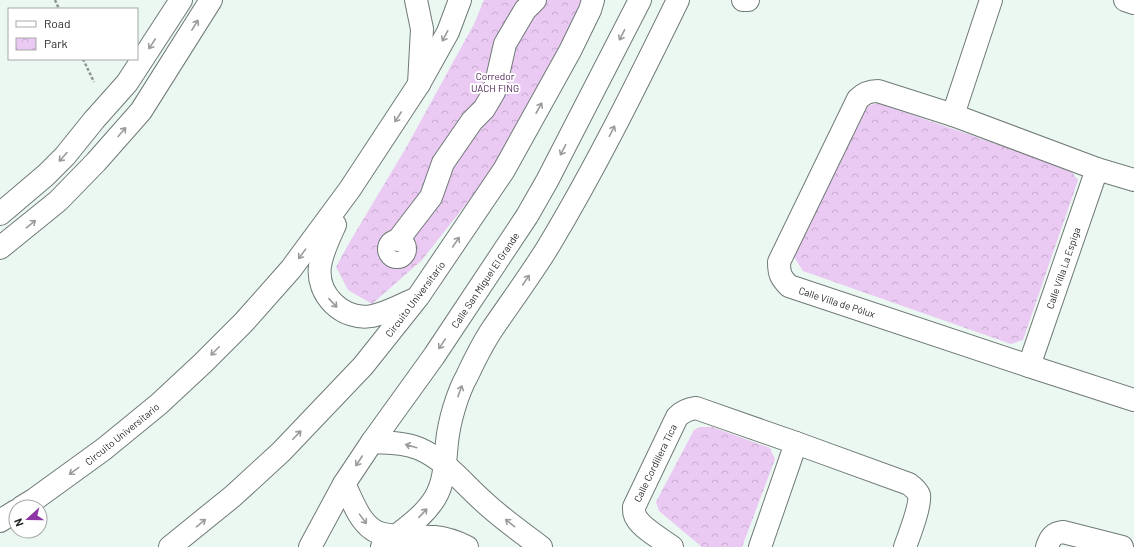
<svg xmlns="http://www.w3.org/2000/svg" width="1134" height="547" font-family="Barlow,sans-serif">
	<defs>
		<pattern id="park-crowns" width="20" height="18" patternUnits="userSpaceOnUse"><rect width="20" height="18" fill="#eac9f3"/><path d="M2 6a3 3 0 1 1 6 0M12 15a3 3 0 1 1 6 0" fill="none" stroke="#c8acd0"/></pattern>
	</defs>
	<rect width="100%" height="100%" fill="#ebf8f2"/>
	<g fill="url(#park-crowns)">
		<polygon points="484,0 583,0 538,102 507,152 422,260 372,304 348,290 336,267 348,245 407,146 474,24"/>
		<polygon points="878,103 1069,169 1078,180 1023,340 1011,344 803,271 794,257 802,237 868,106"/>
		<polygon points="700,427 712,427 770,448 775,459 742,547 702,547 659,511 656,502 694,430"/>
	</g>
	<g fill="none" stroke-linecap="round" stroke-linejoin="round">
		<g stroke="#6f7a75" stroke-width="24">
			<g id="minor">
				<polyline points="416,0 422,29 419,84"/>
				<polyline points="743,0 748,0"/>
				<polyline points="1125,0 1134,3"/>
				<polyline points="953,115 991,0"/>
				<path d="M1134,180L1097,169L953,115L878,91C869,91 864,93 858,99L779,262C779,274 781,278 789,286L1029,366L1134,400"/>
				<polyline points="0,214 46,175 65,156 94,120 127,83 181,0"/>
				<polyline points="398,240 431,197 443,163 472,121 484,109 494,92 505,44 525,10 535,0"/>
				<circle cx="397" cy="249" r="8"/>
				<polyline points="0,248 58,201 96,162 141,111 211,0"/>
				<polyline points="1029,366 1097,169"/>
				<path d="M372,442C388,443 404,442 420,449C445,460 463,483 483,501C501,518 521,532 541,547"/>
				<path d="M344,484C352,499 358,519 372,529C384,539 419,536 435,537C447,538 457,542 467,547"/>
				<polyline points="310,547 344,484 372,442 434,356 527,216 547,181 640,0"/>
				<path d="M382,547C400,532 422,519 435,498C445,481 445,461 447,442C449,422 457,394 467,376C474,361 482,345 491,331C510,303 530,276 548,247C596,167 637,84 678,0"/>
				<path d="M672,547C663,540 643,529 637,519C634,515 634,512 634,507L677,417C683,411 688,409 696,408L796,443L909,484C913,487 917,490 919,495C921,505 909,536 905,547"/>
				<polyline points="760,547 796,443"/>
				<path d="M1047,547C1050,538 1053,533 1063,532L1122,547"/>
			</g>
		</g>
		<g stroke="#6f7a75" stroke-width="24">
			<g id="major">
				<path d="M335,225C329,238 322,252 320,266C316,295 343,321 372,316C387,313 401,305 415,299"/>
				<polyline points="22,507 35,499 104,449 159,404 203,363 244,322 291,269 350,189 419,84 448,32 460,0"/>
				<polyline points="0,521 16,511"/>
				<polyline points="170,547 233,496 281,452 363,366 418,297 504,170 570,51 590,10 593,0"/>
			</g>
		</g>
		<g stroke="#8d9692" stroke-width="2.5" stroke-dasharray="3 2" stroke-linecap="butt">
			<polyline points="55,0 59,9"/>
			<polyline points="83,59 94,82"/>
		</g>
		<use href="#minor" stroke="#fff" stroke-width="22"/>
		<use href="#major" stroke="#fff" stroke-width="22"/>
	</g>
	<defs><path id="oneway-shaft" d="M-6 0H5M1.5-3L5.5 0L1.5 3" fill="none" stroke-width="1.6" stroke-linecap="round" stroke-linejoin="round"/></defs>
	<g stroke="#9a9c9c">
		<use href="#oneway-shaft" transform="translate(195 25) rotate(-58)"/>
		<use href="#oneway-shaft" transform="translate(622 35) rotate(117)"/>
		<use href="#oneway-shaft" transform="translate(445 36) rotate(118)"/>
		<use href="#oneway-shaft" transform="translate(152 44) rotate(123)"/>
		<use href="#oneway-shaft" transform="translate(539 108) rotate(-61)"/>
		<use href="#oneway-shaft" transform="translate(398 117) rotate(123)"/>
		<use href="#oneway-shaft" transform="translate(612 131) rotate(-63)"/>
		<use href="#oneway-shaft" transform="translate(122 132) rotate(-49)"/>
		<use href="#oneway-shaft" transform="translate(563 150) rotate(117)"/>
		<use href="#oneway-shaft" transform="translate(63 157) rotate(132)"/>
		<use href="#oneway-shaft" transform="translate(31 224) rotate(-39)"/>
		<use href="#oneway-shaft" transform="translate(456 242) rotate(-56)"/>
		<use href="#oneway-shaft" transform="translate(302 254) rotate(127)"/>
		<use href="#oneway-shaft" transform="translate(526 280) rotate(-56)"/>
		<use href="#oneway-shaft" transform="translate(333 303) rotate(47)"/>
		<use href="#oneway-shaft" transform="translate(442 344) rotate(124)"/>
		<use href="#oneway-shaft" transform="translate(215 351) rotate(135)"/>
		<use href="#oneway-shaft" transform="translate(460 391) rotate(-70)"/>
		<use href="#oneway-shaft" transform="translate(297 435) rotate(-46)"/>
		<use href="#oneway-shaft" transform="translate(411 446) rotate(-164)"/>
		<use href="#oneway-shaft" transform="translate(359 461) rotate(123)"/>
		<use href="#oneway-shaft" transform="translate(74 471) rotate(144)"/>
		<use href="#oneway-shaft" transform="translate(423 513) rotate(-47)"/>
		<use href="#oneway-shaft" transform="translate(363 519) rotate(54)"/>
		<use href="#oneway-shaft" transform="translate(201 523) rotate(-39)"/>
		<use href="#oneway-shaft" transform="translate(510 523) rotate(-141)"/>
	</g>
	<g text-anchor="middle" stroke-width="4" stroke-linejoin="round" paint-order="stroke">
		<g font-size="10" fill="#491e53" stroke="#fff">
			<text x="495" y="80">Corredor<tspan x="495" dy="12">UACH FING</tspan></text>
		</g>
		<g font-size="10" fill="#1f2422" stroke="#fff">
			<text transform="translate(1063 268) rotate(-71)" y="4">Calle Villa La Espiga</text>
			<text transform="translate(485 280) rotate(-56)" y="4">Calle San Miguel El Grande</text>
			<text transform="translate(415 299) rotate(-53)" y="4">Circuito Universitario</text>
			<text transform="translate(837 302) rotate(18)" y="4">Calle Villa de Pólux</text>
			<text transform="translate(122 434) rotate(-39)" y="4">Circuito Universitario</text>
			<text transform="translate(655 463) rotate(-64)" y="4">Calle Cordillera Tica</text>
		</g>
	</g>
	<rect x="8" y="8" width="130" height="52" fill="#ffffff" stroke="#a5a7a7"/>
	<rect x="16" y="21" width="20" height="6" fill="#ffffff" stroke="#a5a7a7"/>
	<text x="44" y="28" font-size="12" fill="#1f2422">Road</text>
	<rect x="16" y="38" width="20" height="12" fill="url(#park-crowns)" stroke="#a5a7a7"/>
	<text x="44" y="48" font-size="12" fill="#1f2422">Park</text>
	<g transform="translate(28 519) rotate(249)"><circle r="19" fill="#ffffff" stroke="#a5a7a7"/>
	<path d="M0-3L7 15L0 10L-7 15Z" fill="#8d36a3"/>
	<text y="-6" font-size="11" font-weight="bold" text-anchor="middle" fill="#1f2422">N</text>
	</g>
</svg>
